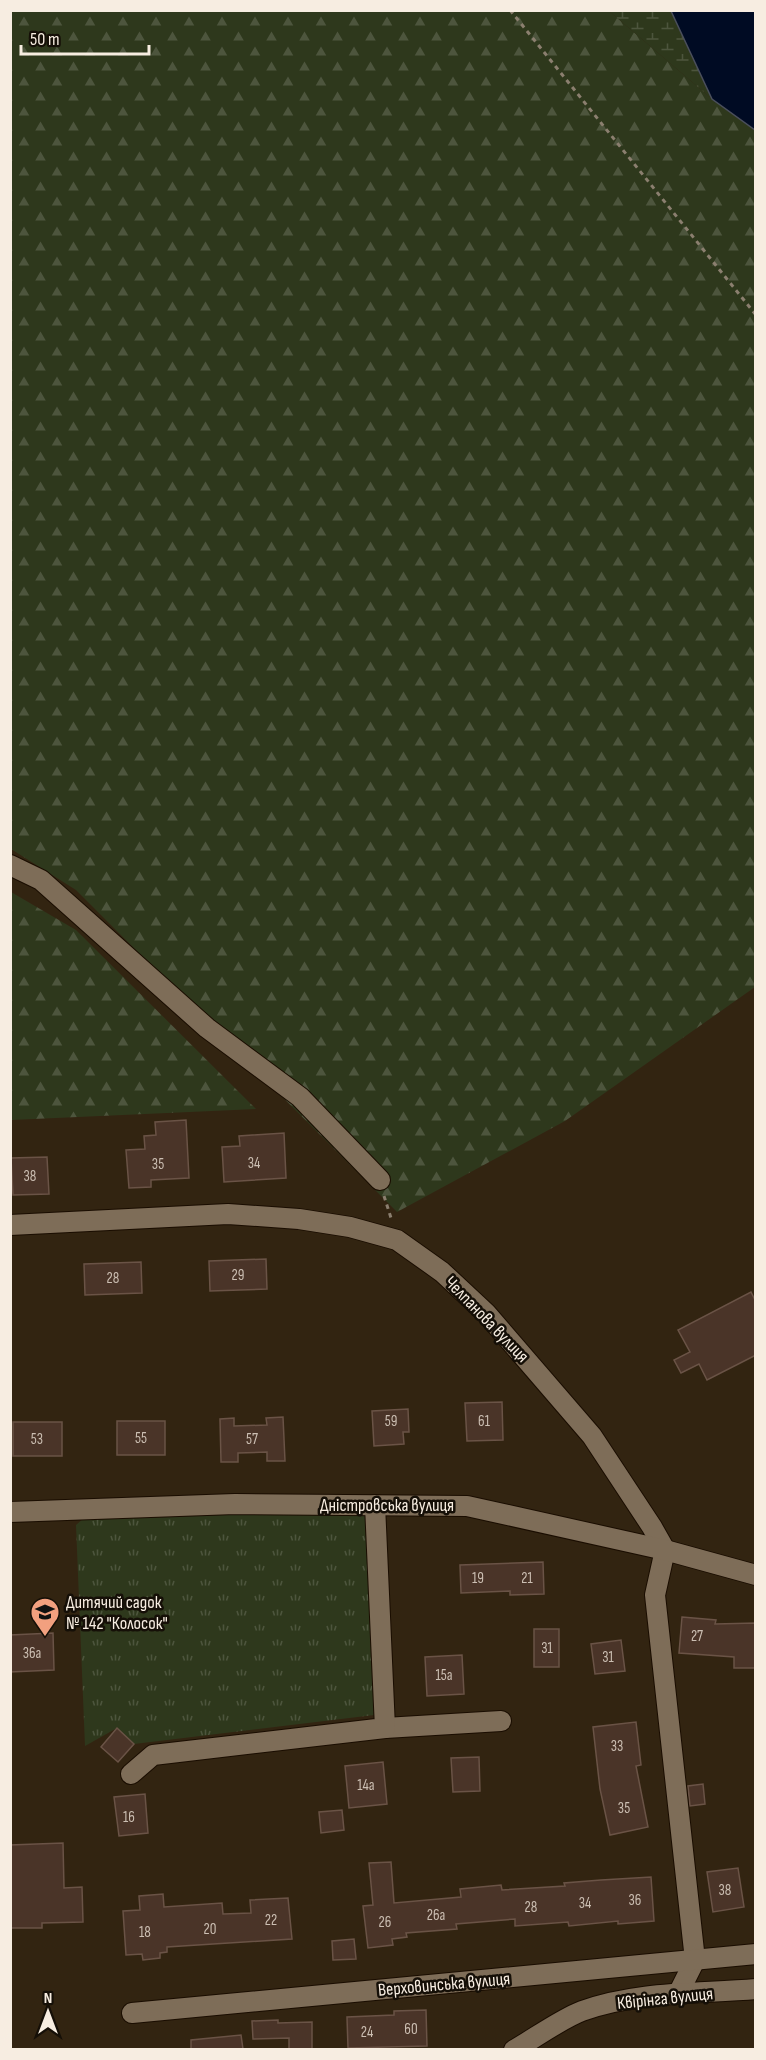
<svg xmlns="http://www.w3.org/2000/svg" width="766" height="2060" font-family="'Sofia Sans Condensed',sans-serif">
	<defs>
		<pattern id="grass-tufts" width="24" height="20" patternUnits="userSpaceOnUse" patternTransform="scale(1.5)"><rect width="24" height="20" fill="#2e381c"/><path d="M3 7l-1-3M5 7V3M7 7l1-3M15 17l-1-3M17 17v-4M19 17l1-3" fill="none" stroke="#4d553d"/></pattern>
		<pattern id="forest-firs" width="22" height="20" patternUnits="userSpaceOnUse" patternTransform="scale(1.5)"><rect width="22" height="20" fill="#2e381c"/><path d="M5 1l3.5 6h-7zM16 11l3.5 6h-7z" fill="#4d553d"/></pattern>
		<pattern id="wetland-marsh" width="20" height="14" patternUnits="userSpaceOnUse" patternTransform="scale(1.5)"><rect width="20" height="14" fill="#2e381c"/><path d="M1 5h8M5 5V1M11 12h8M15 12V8" fill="none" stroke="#4d553d"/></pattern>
	</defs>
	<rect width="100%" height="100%" fill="#322411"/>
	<polygon fill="url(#grass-tufts)" points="237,1511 365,1512 374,1715 134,1744 117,1728 85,1746 76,1525 84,1518"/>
	<g fill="url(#forest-firs)">
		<polygon points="10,11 609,11 712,99 755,130 755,987 565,1121 397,1212 76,890 11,849"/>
		<polygon points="11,892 76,930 256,1109 11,1120"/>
	</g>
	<polygon fill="url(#wetland-marsh)" points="609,11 671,11 712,99"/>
	<polygon fill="#000b23" stroke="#4a4f5c" stroke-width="1.5" points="671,11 755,11 755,130 712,99"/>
	<g fill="#4a3428" stroke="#6a5346" stroke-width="1.5">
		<polygon points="186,1120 189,1178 151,1180 151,1187 129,1188 126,1150 145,1149 144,1136 156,1135 155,1122"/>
		<polygon points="284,1133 286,1178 224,1182 222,1147 240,1146 239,1136"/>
		<polygon points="47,1157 49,1194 13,1195 11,1158"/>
		<polygon points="266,1259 267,1289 210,1291 209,1261"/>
		<polygon points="141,1262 142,1293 85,1295 84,1264"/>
		<polygon points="751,1292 756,1302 756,1355 707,1380 699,1364 681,1373 674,1360 690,1352 678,1330"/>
		<polygon points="502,1402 503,1440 467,1441 465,1403"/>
		<polygon points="408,1409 409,1432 403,1432 404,1444 374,1446 372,1411"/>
		<polygon points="283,1417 285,1461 267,1461 267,1452 238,1453 238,1462 221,1462 220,1419 234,1418 234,1426 267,1425 266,1418"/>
		<rect x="117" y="1421" width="48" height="34"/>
		<rect x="13" y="1422" width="49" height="34"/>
		<polygon points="543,1562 544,1594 510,1595 510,1591 461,1593 460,1565"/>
		<polygon points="682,1617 716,1620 715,1624 756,1623 756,1668 734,1668 734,1657 679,1653"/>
		<rect x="534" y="1629" width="25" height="38"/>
		<polygon points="53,1633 54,1670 10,1672 10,1635"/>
		<polygon points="621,1640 625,1671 595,1674 591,1644"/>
		<polygon points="462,1655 464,1694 427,1696 425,1657"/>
		<polygon points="636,1722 641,1765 636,1766 648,1827 610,1835 600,1789 593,1727"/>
		<polygon points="117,1728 134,1744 118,1762 101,1747"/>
		<polygon points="479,1757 480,1791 453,1792 451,1758"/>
		<polygon points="383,1762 387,1804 349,1808 345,1766"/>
		<polygon points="703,1784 705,1804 690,1806 688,1786"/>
		<polygon points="145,1794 148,1833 119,1836 114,1797"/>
		<polygon points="342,1810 344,1830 321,1833 319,1812"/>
		<polygon points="63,1843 64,1888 82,1887 83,1922 42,1923 42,1928 11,1928 10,1845"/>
		<polygon points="391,1862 394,1903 461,1897 460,1889 501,1885 502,1890 565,1886 564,1883 601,1880 651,1877 654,1921 618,1924 618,1921 569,1926 568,1922 515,1926 515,1919 456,1924 457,1929 406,1933 407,1937 392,1939 393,1945 368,1948 363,1906 373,1905 369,1863"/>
		<polygon points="738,1868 744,1907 713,1912 707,1872"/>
		<polygon points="163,1894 164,1907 222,1903 223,1914 251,1913 250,1900 288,1898 292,1939 167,1947 167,1952 160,1953 160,1958 143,1960 142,1954 126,1955 123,1911 140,1910 139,1896"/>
		<polygon points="354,1939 356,1959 333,1960 332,1941"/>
		<polygon points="426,2010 427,2046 348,2048 347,2017 394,2015 394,2011"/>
		<polygon points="278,2020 278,2023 312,2022 312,2049 289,2049 289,2038 253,2039 252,2021"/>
		<polygon points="241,2035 243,2049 191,2049 191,2040"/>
	</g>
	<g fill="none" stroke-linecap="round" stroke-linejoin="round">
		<g stroke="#1a0d00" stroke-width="22">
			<g id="minor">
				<polyline points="10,865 41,880 207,1028 300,1097 380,1180"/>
				<polyline points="10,1225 228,1214 299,1219 350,1227 397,1240 442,1272 486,1313 592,1436 652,1527 665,1550 655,1595 695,1960 679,1992"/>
				<polyline points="10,1512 235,1504 467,1506 665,1550 756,1575"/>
				<polyline points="385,1728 501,1721"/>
				<polyline points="131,1774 153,1755 385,1728 375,1505"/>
				<polyline points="132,2013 756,1954"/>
				<path d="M514,2050C535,2038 561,2019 582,2011C638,1991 697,1994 756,1989"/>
			</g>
		</g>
		<g stroke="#8b7f6f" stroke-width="3" stroke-dasharray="4.5 4.5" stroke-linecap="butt">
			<polyline points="510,10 756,315"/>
			<polyline points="384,1196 392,1221"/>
		</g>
		<use href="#minor" stroke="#7e6d58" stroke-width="20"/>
	</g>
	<defs>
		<g id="school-pin" transform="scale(1.5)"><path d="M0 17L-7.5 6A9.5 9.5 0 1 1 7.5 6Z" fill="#f2a07f" stroke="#150f07"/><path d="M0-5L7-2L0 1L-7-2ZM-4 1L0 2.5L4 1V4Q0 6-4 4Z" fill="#111"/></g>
	</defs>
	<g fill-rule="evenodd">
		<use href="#school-pin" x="45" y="1612"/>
	</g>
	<g text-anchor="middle" stroke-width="5" stroke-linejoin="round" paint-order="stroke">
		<g font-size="15" fill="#ccbfb3">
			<text x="254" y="1168">34</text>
			<text x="158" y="1169">35</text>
			<text x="30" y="1181">38</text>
			<text x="238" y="1280">29</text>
			<text x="113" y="1283">28</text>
			<text x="391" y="1426">59</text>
			<text x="484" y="1426">61</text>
			<text x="141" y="1443">55</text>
			<text x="37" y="1444">53</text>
			<text x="252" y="1444">57</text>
			<text x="478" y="1583">19</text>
			<text x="527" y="1583">21</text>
			<text x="697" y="1641">27</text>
			<text x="547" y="1653">31</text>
			<text x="32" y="1658">36а</text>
			<text x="608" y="1662">31</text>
			<text x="444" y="1680">15а</text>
			<text x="617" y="1751">33</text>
			<text x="366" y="1790">14а</text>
			<text x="624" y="1813">35</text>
			<text x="129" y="1822">16</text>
			<text x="725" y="1895">38</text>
			<text x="635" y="1905">36</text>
			<text x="585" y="1908">34</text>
			<text x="531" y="1912">28</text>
			<text x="436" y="1920">26а</text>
			<text x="271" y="1925">22</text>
			<text x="385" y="1927">26</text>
			<text x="210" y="1934">20</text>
			<text x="145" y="1937">18</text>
			<text x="411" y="2034">60</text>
			<text x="367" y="2037">24</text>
		</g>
		<g font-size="18" fill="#f7ede1" stroke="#150f07">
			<text transform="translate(487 1319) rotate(46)" y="6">Челпанова вулиця</text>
			<text x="387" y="1511">Дністровська вулиця</text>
			<text transform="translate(444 1984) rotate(-5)" y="6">Верховинська вулиця</text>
			<text transform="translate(665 1998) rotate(-6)" y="6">Квірінга вулиця</text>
		</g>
		<g font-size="18" fill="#f7ede1" stroke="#150f07" text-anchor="start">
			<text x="66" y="1608">Дитячий садок<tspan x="66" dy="21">№ 142 "Колосок"</tspan></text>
		</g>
	</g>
	<rect width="766" height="2060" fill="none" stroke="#f7ede1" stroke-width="24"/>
	<g transform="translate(48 2012)" stroke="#150f07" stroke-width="4.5" paint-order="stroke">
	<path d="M0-4.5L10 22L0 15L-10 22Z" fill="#f7ede1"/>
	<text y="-9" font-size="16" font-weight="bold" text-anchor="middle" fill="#f7ede1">N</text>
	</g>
	<path d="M21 45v9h128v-9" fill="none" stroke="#f7ede1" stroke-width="3"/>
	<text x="30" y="45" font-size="18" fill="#f7ede1" stroke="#150f07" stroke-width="4.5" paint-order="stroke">50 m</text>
</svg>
